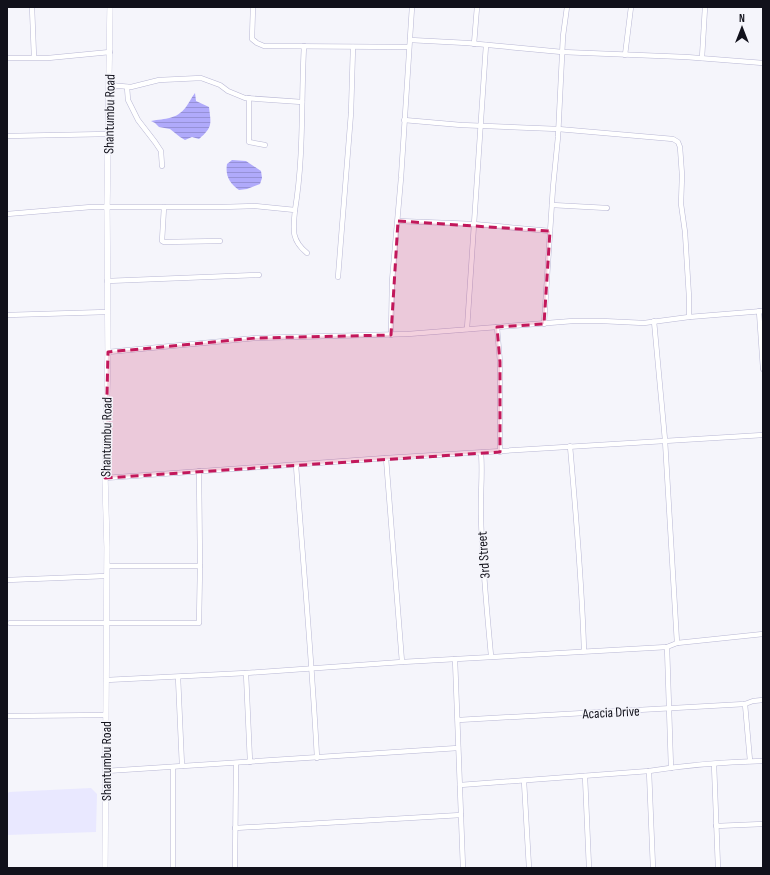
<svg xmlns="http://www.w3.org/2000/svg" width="770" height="875" font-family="'Sofia Sans Condensed',sans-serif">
	<defs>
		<pattern id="water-rules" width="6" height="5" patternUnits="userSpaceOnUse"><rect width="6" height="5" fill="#b0aafb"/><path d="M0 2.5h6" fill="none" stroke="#9691d7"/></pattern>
	</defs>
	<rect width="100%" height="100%" fill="#f5f5fb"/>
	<polygon fill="#e9e8ff" points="91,788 97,794 96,832 7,835 7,795 9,792"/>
	<g fill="url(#water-rules)">
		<path d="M195,93L196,101L209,107C211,124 213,127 199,139L192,137L185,140L180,137L170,129L159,127L155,123L151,121C166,118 176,120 186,107C189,103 191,98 195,93Z"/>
		<path d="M232,160L246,161L261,171L262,178L260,184L247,189L239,190C230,184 225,176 227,164Z"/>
	</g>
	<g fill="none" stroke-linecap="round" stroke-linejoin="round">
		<g stroke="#b8b7d4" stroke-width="5.5">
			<g id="minor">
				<polyline points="32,7 34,57"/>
				<polyline points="253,7 252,39 257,43 264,46 409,47"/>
				<polyline points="410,40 467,43 562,52 686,57 763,63"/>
				<polyline points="474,44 477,7"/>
				<polyline points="625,55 631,7"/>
				<polyline points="7,58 48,58 110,52"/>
				<polyline points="702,58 705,7"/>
				<polyline points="109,85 131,87 159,80 201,78 220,85 228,91 245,98 302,102"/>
				<polyline points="127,87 128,100 138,120 155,142 161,151 162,166"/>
				<polyline points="249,98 249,142 265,145"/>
				<polyline points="404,120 461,125 558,129 673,139 678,142 680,147 682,175 681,204 685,232 689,297 689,317"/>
				<polyline points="7,136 108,134"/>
				<polyline points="552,205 607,208"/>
				<polyline points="164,207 162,241 164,242 220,241"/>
				<path d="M295,210C304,156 301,101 304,46"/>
				<path d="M7,214L91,207H222L255,206L295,210C293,229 291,240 307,253"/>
				<polyline points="398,221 473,224 550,231"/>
				<polyline points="338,277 351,113 353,47"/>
				<polyline points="107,281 259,275"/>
				<polyline points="759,311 763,369"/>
				<polyline points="7,315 107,312"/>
				<polyline points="654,321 665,440 677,643"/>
				<polyline points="544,324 553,187 558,137 563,36 567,7"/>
				<polyline points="497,327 500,362 500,452"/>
				<polyline points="467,329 486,45"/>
				<polyline points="391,335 392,281 401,178 412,7"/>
				<polyline points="108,352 256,338 408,334 573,321 602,321 644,323 689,317 763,311"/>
				<path d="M570,446C576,514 582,582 584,651"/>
				<path d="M481,453C483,474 480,495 481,517C482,563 487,610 491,656"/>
				<polyline points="386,458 402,662"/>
				<path d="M296,465C303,563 312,660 317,758"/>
				<polyline points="105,478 386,458 763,435"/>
				<polyline points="107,566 200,566"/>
				<polyline points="7,580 106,576"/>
				<polyline points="10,623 199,623 200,566 199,471"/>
				<polyline points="667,647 671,768"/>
				<polyline points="455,659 463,868"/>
				<polyline points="246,673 250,762"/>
				<polyline points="178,677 182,766"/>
				<polyline points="106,680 246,673 402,662 667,647 677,643 763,634"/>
				<polyline points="745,704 750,761"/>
				<polyline points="7,716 106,715"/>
				<polyline points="458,720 745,704 753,701 763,700"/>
				<polyline points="714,764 718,868"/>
				<polyline points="106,771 458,748"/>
				<polyline points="649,771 653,868"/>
				<polyline points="585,776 589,868"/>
				<polyline points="524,781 529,868"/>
				<path d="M460,785L649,771C686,765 725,762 763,761"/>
				<polyline points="716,826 763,824"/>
				<polyline points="235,828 461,815"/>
				<polyline points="173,868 173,767"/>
				<polyline points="235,868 236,763"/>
			</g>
		</g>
		<g stroke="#b8b7d4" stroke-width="6">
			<polyline id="tertiary" points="105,868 107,547 105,478 108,352 107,208 110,7"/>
		</g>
		<use href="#minor" stroke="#fff" stroke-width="4.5"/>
		<use href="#tertiary" stroke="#fff" stroke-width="5.5"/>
	</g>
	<path fill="#c2185b" fill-opacity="0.2" stroke="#c2185b" stroke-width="3" stroke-dasharray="8 5" stroke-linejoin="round" d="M398,221L550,231L544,324L497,327L500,362V452L105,478L108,352L256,338L391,335Z"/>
	<g text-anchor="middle" stroke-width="3" stroke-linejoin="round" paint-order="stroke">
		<g font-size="14" fill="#11111b" stroke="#f5f5fb">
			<text transform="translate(109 114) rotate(-89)" y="5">Shantumbu Road</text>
			<text transform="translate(106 437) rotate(-89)" y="5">Shantumbu Road</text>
			<text transform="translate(483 555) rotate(-94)" y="5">3rd Street</text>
			<text transform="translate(611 712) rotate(-3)" y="5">Acacia Drive</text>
			<text transform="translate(106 761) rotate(-90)" y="5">Shantumbu Road</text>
		</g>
	</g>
	<rect width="770" height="875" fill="none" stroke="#11111b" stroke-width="16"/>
	<g transform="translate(742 28)" stroke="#f5f5fb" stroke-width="3" paint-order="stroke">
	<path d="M0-3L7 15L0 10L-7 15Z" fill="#11111b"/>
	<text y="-6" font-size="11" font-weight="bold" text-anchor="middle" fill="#11111b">N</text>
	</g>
</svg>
